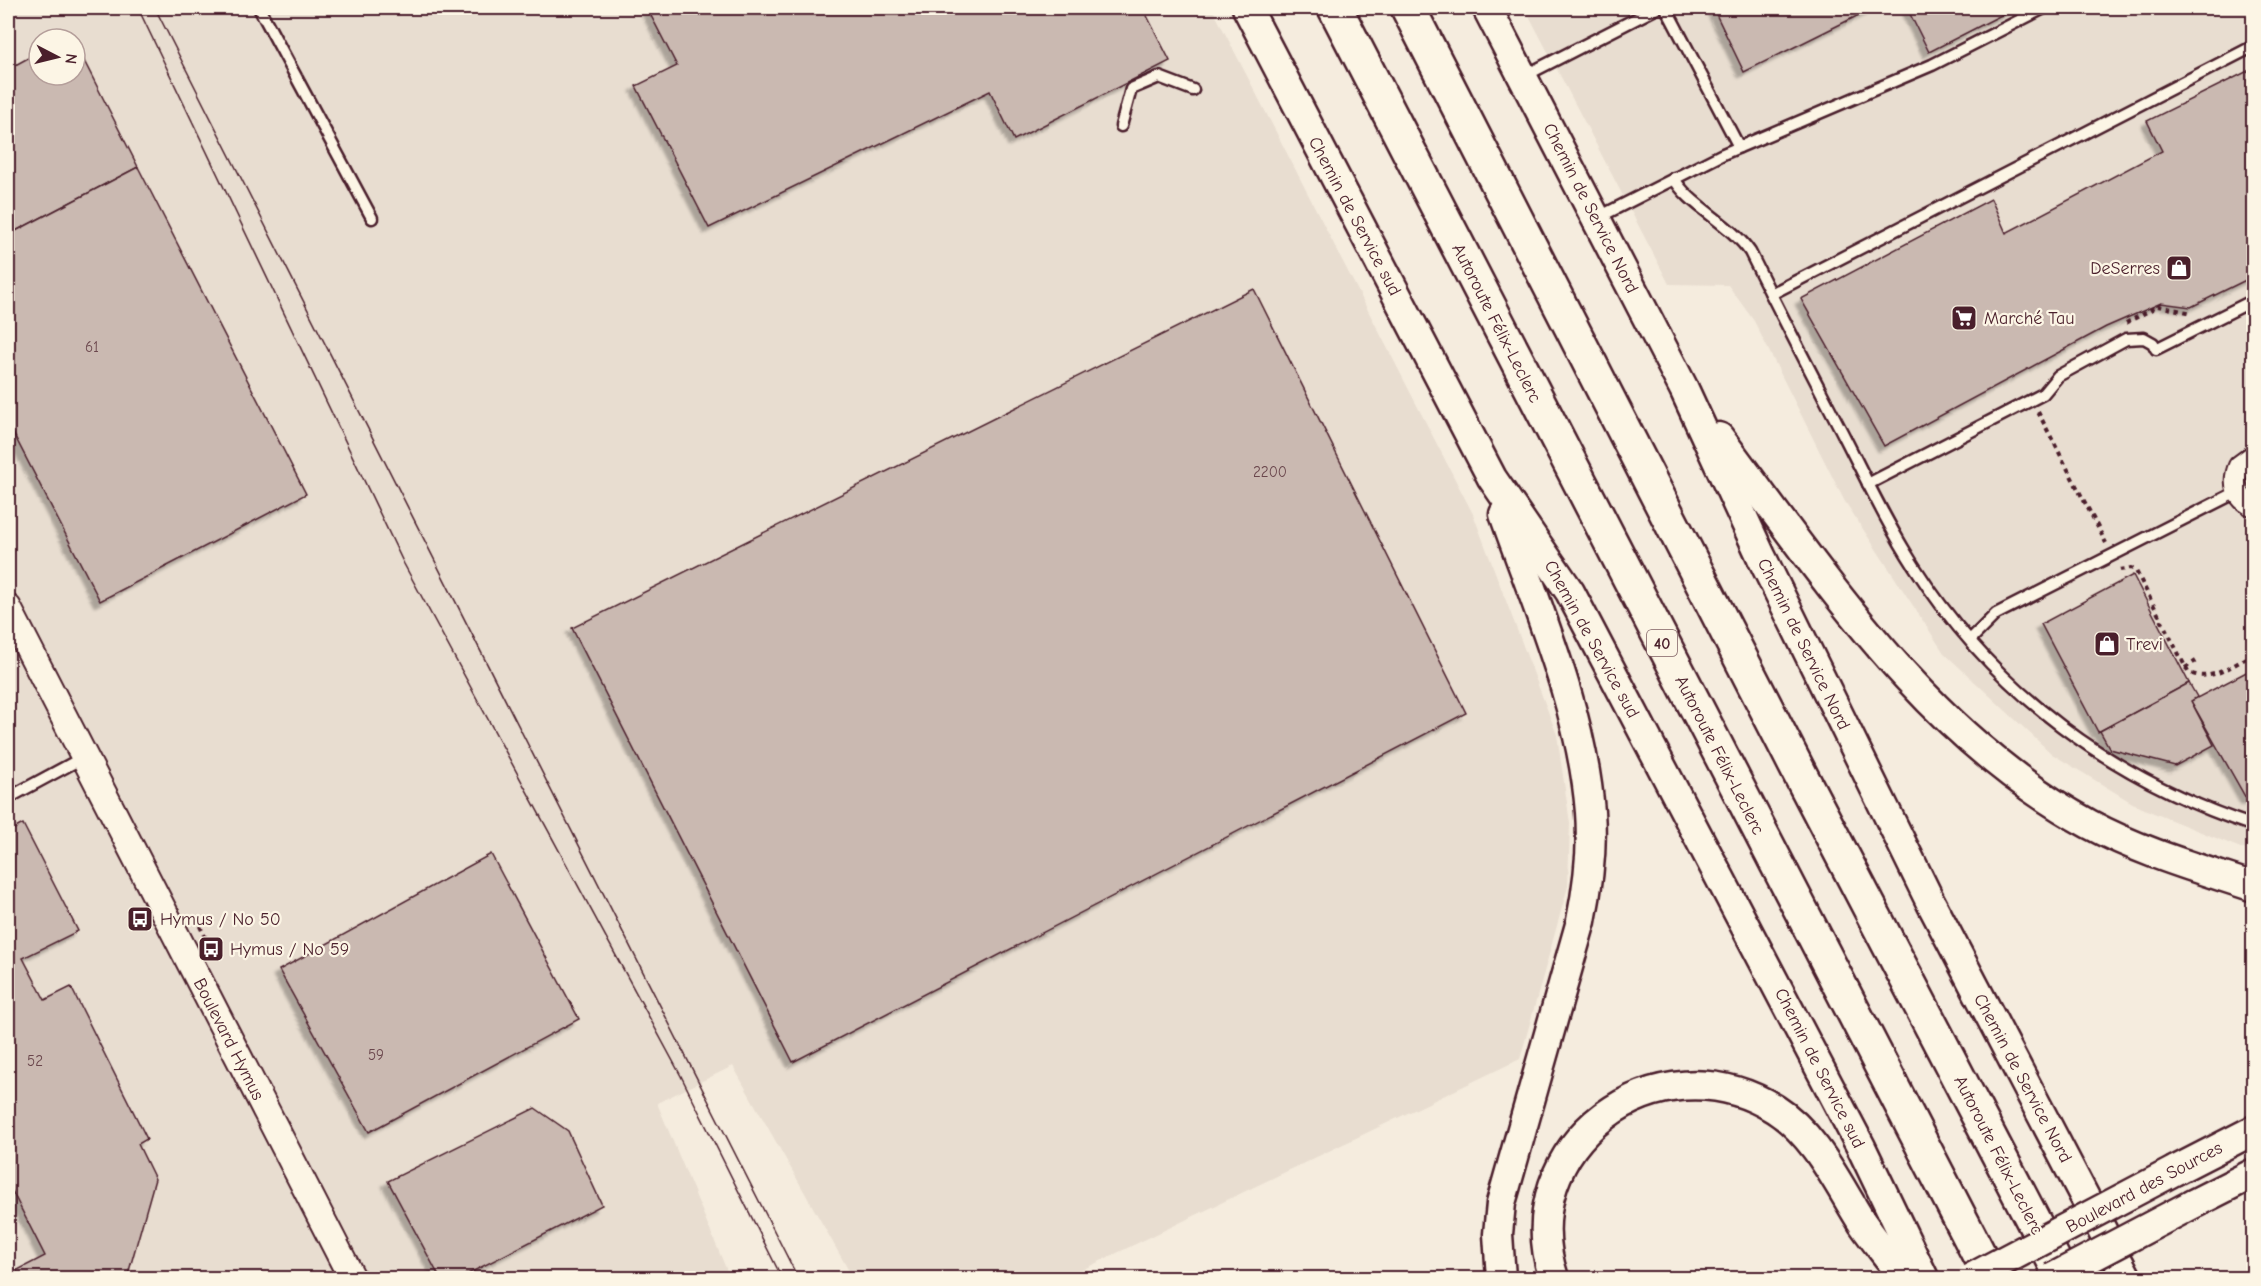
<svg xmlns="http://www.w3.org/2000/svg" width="2261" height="1286" font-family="'Comic Neue',sans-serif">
	<defs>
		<filter id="shadow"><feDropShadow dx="-5.5" dy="5.5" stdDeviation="1.5" flood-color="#0004"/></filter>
	</defs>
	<rect width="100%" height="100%" fill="#f5ecde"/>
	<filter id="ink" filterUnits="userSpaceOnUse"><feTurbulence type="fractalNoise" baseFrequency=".0167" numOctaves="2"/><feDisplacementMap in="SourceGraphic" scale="12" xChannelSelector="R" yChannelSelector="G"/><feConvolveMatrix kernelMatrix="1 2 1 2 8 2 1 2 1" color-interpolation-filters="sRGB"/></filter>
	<g filter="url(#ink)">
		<g fill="#e8ddd0" fill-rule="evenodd">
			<path d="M8,8H1212L1473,514L1557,735L1570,823L1568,886L1520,1059L1065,1278H853L733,1066L657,1103L730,1278H8ZM39,39H75V75H39Z"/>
			<polygon points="1525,8 2253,8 2253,853 2139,807 2052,754 1944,653 1844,500 1754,321 1728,285 1669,284"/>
		</g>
		<g fill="#cab9b1" stroke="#4a1f2b" stroke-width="1.5" filter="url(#shadow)">
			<polygon points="647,8 1143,8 1170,61 1014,140 990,91 709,228 636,86 677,66"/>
			<polygon points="1713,8 1873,8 1744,72"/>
			<polygon points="1907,8 2015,8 1929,52"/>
			<polygon points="75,43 138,167 8,235 8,69 39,52 39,75 75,75"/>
			<polygon points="2254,68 2254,276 2191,307 2161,303 2106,327 1884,446 1801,299 1991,199 2006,233 2162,151 2147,121"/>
			<polygon points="138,167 306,494 100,601 8,423 8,235"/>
			<polygon points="1254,289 1466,713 793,1062 572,628"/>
			<polygon points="2133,575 2189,683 2098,732 2041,624"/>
			<polygon points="2254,668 2254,797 2247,800 2191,701"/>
			<polygon points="2189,683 2197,697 2191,701 2214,745 2175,766 2110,749 2100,731"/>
			<polygon points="23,824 78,931 23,958 45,1000 71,987 147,1139 138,1144 155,1179 127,1278 10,1278 8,1275 45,1256 8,1183 8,832"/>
			<polygon points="491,854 579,1019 369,1132 279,970"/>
			<polygon points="535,1108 568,1131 602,1205 460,1278 440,1278 388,1181"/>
		</g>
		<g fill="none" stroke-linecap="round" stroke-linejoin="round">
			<g stroke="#4a1f2b" stroke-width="15">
				<g id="service">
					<polyline points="259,8 372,218"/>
					<polyline points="1666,8 1739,147"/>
					<polyline points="1524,76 1657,8"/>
					<polyline points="1121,126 1131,89 1159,77 1193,90"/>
					<path d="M1674,178C1687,204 1730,223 1750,252C1781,315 1813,376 1845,438C1867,481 1888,526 1914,566C1995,693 2112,779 2254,826"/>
					<polyline points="1597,218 1723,154 1932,65 2044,8"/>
					<polyline points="1771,294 2254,46"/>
					<polyline points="1868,484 2043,394 2058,376 2126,339 2144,338 2153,343 2156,349 2254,300"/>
					<polyline points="1970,640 1996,614 2237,492"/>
					<polyline points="8,798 84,757"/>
				</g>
			</g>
			<g stroke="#4a1f2b" stroke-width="24">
				<path id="minor" d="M2254,455L2239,466C2232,482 2236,499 2254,506"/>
			</g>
			<g stroke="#4a1f2b" stroke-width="30">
				<polyline id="tertiary" points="8,608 352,1278"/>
			</g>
			<g stroke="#4a1f2b" stroke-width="33">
				<g id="secondary">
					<polyline points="1247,8 1492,478 1570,592 1861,1147 1924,1278"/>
					<polyline points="1487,8 1684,389 1761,556 1931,903 2127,1278"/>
					<path d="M1719,437C1826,579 1928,737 2089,824C2141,852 2197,868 2254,887"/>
					<polyline points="2176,1170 2254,1130"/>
					<polyline points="2193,1204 2254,1173"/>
					<path d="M1501,1278L1498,1234L1501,1203L1581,921C1588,886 1593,849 1590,812C1582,710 1538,610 1504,514"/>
					<path d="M1554,1278C1509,1146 1658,1035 1775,1109C1816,1135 1838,1185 1863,1224C1876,1243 1891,1260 1904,1278"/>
				</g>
			</g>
			<g stroke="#4a1f2b" stroke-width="38">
				<g id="motorway">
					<polyline points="1335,8 1991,1278"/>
					<polyline points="1408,8 1802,778 2063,1278"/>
				</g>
			</g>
			<g stroke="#4a1f2b" stroke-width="4" stroke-dasharray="4.5 4.5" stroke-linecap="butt">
				<polyline points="2126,323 2158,306 2192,313"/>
				<polyline points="2038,412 2106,543"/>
				<path d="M2120,570L2131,568L2136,571L2188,672C2210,684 2234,664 2254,654"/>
				<polyline points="2185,668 2196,661"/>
				<polyline points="196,918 211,949"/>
			</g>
			<use href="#service" stroke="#fcf5e5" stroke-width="10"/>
			<use href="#minor" stroke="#fcf5e5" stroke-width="20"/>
			<use href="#tertiary" stroke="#fcf5e5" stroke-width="26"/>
			<use href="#secondary" stroke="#fcf5e5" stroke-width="28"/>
			<use href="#motorway" stroke="#fcf5e5" stroke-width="33"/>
			<g stroke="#4a1f2b" stroke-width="1.5">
				<polyline points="138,8 404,564 681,1076 782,1278"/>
				<polyline points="155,8 798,1278"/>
			</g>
			<g stroke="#4a1f2b" stroke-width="33" stroke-linecap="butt">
				<g id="secondary-bridge">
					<polyline points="1971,1278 2176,1170"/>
					<polyline points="2052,1278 2193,1204"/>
				</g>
			</g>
			<use href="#secondary-bridge" stroke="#fcf5e5" stroke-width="28"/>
		</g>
	</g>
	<defs>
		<g id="shop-square" transform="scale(1.35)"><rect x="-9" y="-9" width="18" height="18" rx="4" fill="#4a1f2b" stroke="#fcf5e5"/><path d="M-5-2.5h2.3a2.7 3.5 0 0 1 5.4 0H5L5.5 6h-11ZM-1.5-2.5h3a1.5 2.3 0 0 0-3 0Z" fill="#fff"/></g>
		<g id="supermarket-square" transform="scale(1.35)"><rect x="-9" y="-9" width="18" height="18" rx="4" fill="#4a1f2b" stroke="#fcf5e5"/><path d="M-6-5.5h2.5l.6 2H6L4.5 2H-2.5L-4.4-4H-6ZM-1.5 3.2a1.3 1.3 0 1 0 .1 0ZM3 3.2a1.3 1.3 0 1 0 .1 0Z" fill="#fff"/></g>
		<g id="bus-square" transform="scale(1.35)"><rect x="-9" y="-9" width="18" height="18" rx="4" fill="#4a1f2b" stroke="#fcf5e5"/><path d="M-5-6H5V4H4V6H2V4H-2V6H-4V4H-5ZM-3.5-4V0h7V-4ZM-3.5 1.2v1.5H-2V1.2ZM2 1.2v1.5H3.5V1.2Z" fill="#fff"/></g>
	</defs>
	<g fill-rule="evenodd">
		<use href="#shop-square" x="2179" y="268"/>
		<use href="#supermarket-square" x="1964" y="318"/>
		<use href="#shop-square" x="2107" y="644"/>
		<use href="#bus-square" x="140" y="919"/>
		<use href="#bus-square" x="211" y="949"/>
	</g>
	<g text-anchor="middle" stroke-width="4.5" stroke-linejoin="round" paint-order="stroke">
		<g font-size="15" fill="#6a464c">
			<text x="92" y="352">61</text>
			<text x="1270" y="477">2200</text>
			<text x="376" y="1060">59</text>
			<text x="35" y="1066">52</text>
		</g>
		<rect fill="#fcf5e5" stroke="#7f5f63" stroke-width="1.5" x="1647" y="630" width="30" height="26" rx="4.5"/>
		<g font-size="16" font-weight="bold" fill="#4a1f2b">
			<text x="1662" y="649">40</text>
		</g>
		<g font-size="18" fill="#4a1f2b" stroke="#fcf5e5">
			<text transform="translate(1591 208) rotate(63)" y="6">Chemin de Service Nord</text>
			<text transform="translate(1355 216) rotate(62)" y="6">Chemin de Service sud</text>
			<text transform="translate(1497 323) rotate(63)" y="6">Autoroute Félix-Leclerc</text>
			<text transform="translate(1592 639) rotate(61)" y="6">Chemin de Service sud</text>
			<text transform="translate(1804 644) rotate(64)" y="6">Chemin de Service Nord</text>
			<text transform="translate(1720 755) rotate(63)" y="6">Autoroute Félix-Leclerc</text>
			<text transform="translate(229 1039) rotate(63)" y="6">Boulevard Hymus</text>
			<text transform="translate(1820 1068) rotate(63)" y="6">Chemin de Service sud</text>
			<text transform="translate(2023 1078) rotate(62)" y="6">Chemin de Service Nord</text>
			<text transform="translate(1999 1155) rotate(63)" y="6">Autoroute Félix-Leclerc</text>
			<text transform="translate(2144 1187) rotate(-28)" y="6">Boulevard des Sources</text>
		</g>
		<g font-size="18" fill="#4a1f2b" stroke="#fcf5e5" text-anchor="start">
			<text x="2160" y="274" text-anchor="end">DeSerres</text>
			<text x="1984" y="324">Marché Tau</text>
			<text x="2126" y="650">Trevi</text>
			<text x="160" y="925">Hymus / No 50</text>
			<text x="230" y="955">Hymus / No 59</text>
		</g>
	</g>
	<rect width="2261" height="1286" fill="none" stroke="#fcf5e5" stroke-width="30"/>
	<rect x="15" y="15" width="2231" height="1256" fill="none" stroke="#4a1f2b" stroke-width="2" filter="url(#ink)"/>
	<g transform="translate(57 57) rotate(97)"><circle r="28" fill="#fcf5e5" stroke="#b59f9b" stroke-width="1.5"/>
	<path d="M0-4.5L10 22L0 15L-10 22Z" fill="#4a1f2b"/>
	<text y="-9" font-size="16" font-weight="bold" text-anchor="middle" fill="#4a1f2b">N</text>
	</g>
</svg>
